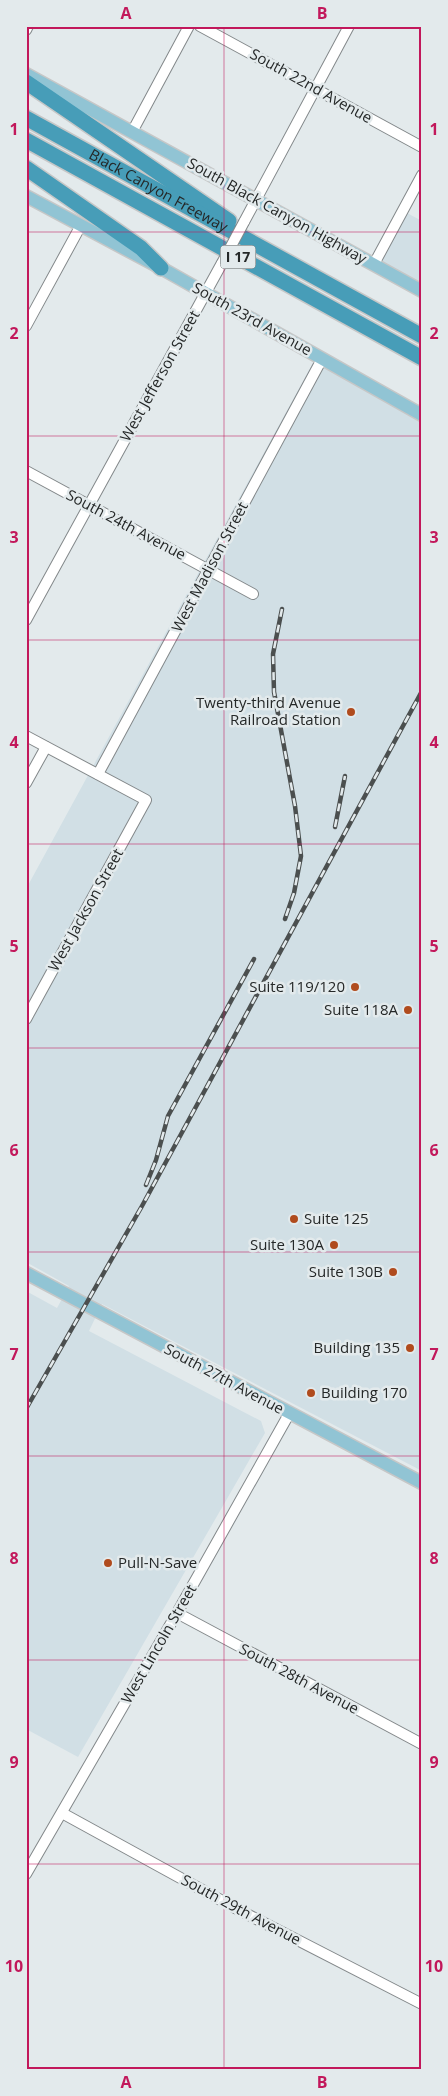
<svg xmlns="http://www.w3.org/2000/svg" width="448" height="2096" font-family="'Open Sans',sans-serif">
	<rect width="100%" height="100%" fill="#e3eaec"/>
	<g fill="#d1dfe5">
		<polygon points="407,213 422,221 422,285 380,262"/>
		<polygon points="314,361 422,421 422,1471 102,1304 89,1331 261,1421 265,1433 78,1757 26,1729 26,1291 57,1308 69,1286 26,1262 26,889"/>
	</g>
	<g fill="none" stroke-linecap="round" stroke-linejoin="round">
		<g stroke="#83888a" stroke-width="12">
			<g id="minor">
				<polyline points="200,26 422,147"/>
				<polyline points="26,30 28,26"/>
				<polyline points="132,132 189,26"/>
				<polyline points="244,222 349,26"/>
				<polyline points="374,264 422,175"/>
				<polyline points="26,326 80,227"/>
				<polyline points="26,471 253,594"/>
				<polyline points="26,620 222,263"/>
				<polyline points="26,736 146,800 26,1019"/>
				<polyline points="98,774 322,359"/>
				<polyline points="26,783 46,747"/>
				<polyline points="177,1613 422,1744"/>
				<polyline points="62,1813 237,1909 422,2004"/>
				<polyline points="26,1874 177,1613 289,1414"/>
			</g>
		</g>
		<g stroke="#c6c7c7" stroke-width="15">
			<g id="major">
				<polyline points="26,74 422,291"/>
				<polyline points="26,196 161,268 422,415"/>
				<polyline points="26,1273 422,1483"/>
			</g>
		</g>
		<g stroke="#c6c7c7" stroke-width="18">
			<g id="highway">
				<polyline points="26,82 229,221"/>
				<path id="s1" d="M26,118L422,336"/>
				<polyline points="26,140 422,358"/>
				<polyline points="26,168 141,248 161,268"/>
			</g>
		</g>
		<use href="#minor" stroke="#fff" stroke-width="10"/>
		<use href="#major" stroke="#91c4d4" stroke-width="12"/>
		<use href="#highway" stroke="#479db8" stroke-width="15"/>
		<g stroke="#4b4f4f" stroke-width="4.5">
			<g id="rail">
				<polyline points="282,609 273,654 274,692 295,806 301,856 294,893 285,919"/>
				<polyline points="335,827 345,776"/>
				<polyline points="146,1185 156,1160 168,1116 254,959"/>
				<polyline points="26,1409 142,1206 422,691"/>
			</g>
		</g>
		<use href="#rail" stroke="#e3eaec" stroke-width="2.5" stroke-dasharray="8" stroke-linecap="butt"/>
		<g stroke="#83888a" stroke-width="12" stroke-linecap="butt">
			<polyline id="minor-bridge" points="222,263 244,222"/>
		</g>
		<use href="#minor-bridge" stroke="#fff" stroke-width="10"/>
	</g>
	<path fill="none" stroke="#c2185b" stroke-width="1" stroke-opacity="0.55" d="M224,26V2070M26,232H422M26,436H422M26,640H422M26,844H422M26,1048H422M26,1252H422M26,1456H422M26,1660H422M26,1864H422"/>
	<g fill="#b04b1d" stroke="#e3eaec" stroke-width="2">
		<circle cx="351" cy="712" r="5"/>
		<circle cx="355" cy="987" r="5"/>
		<circle cx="408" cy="1010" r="5"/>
		<circle cx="294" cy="1219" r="5"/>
		<circle cx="334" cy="1245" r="5"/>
		<circle cx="393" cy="1272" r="5"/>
		<circle cx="410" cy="1348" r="5"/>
		<circle cx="311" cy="1393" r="5"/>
		<circle cx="108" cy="1563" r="5"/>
	</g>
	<g text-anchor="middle" stroke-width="5" stroke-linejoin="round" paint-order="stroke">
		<rect fill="#e3eaec" stroke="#5e6263" stroke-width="1" x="220.5" y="245.5" width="35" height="23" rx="4"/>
		<g font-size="14" font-weight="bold" fill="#252828">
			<text x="238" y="262">I 17</text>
		</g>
		<g font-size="15" fill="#252828" stroke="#e3eaec">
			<text transform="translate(311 86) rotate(29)" y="5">South 22nd Avenue</text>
			<text dy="5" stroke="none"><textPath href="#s1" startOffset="151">Black Canyon Freeway</textPath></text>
			<text transform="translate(277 211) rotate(29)" y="5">South Black Canyon Highway</text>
			<text transform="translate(252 319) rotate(29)" y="5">South 23rd Avenue</text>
			<text transform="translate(160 376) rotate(-61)" y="5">West Jefferson Street</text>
			<text transform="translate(126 525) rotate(28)" y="5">South 24th Avenue</text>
			<text transform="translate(210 567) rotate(-62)" y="5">West Madison Street</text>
			<text transform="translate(86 910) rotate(-61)" y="5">West Jackson Street</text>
			<text transform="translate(224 1379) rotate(28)" y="5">South 27th Avenue</text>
			<text transform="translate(159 1644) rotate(-60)" y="5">West Lincoln Street</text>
			<text transform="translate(299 1679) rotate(28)" y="5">South 28th Avenue</text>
			<text transform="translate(241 1910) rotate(28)" y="5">South 29th Avenue</text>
		</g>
		<g font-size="15" fill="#252828" stroke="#e3eaec" text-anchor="end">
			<text x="341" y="708">Twenty-third Avenue<tspan x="341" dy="17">Railroad Station</tspan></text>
			<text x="345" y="992">Suite 119/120</text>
			<text x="398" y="1015">Suite 118A</text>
			<text x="304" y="1224" text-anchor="start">Suite 125</text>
			<text x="324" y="1250">Suite 130A</text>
			<text x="383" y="1277">Suite 130B</text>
			<text x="400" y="1353">Building 135</text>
			<text x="321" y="1398" text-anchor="start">Building 170</text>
			<text x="118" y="1568" text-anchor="start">Pull-N-Save</text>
		</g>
	</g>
	<rect width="448" height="2096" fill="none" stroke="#e3eaec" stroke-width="55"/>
	<rect x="28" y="28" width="392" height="2040" fill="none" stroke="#c2185b" stroke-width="2"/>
	<g font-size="16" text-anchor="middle" font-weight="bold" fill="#c2185b">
		<text x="126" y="19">A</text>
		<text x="322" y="19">B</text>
		<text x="14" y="135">1</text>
		<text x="434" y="135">1</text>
		<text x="14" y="339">2</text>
		<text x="434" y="339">2</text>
		<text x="14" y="543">3</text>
		<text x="434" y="543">3</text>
		<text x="14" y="748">4</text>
		<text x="434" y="748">4</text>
		<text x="14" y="952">5</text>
		<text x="434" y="952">5</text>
		<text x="14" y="1156">6</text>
		<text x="434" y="1156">6</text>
		<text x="14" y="1360">7</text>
		<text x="434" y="1360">7</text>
		<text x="14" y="1564">8</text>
		<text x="434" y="1564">8</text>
		<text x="14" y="1768">9</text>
		<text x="434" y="1768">9</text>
		<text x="14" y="1972">10</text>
		<text x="434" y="1972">10</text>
		<text x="126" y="2088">A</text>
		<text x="322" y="2088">B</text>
	</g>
</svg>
